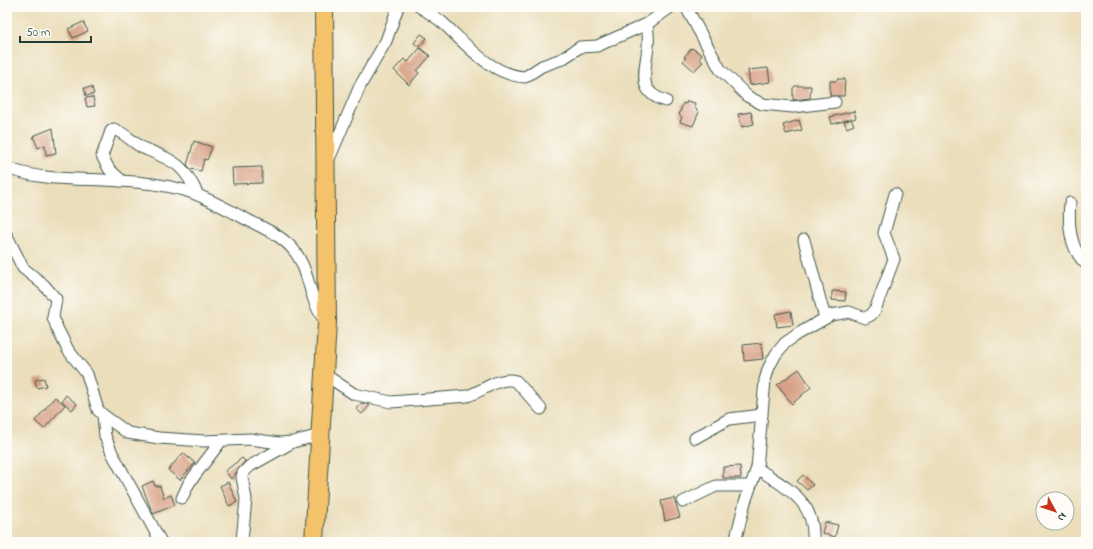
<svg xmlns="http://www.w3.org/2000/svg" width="1093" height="549" font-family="'Indie Flower',sans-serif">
	<rect width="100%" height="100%" fill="#fdfcf7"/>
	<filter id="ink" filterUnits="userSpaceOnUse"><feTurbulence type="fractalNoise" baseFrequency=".025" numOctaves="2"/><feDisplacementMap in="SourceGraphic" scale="8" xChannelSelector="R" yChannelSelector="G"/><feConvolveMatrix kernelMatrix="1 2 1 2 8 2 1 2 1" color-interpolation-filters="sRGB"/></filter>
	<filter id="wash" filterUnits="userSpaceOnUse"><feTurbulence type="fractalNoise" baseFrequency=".012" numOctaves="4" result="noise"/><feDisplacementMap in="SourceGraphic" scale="16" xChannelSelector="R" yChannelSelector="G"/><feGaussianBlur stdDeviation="0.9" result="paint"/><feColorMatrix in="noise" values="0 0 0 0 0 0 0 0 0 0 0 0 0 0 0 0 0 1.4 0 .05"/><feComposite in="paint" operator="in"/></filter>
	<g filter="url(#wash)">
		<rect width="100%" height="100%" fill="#ebdebb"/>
		<g id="blocks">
			<g fill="#d79e83">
				<polygon points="83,22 88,31 73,38 68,29"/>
				<polygon points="421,34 427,38 419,47 414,43"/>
				<polygon points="420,48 430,56 417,71 419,73 409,85 394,70 404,59 408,62"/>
				<polygon points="692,48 702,55 699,59 703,62 694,71 683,61 686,58 684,57"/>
				<polygon points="768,68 770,82 750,85 748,70"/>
				<polygon points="837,79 845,79 844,96 830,96 830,81 837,81"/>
				<polygon points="795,86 811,86 810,98 793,100 793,88"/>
				<polygon points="92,87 94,94 86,96 84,88"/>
				<polygon points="93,97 95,106 87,107 85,98"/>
				<polygon points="687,101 695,103 694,107 699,112 693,126 680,122 682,117 679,115 683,103 686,104"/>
				<polygon points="854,111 856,118 832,124 830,117"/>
				<polygon points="751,112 754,124 742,127 738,114"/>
				<polygon points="851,119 854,125 847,128 844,121"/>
				<polygon points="799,120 802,130 786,134 783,125"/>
				<polygon points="53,128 56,153 46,155 45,145 38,148 33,136"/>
				<polygon points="194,141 212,147 207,160 204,159 201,171 191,169 187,165"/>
				<polygon points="262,167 262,183 233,184 232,168"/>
				<polygon points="832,291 846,292 845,301 832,300"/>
				<polygon points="791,311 793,325 777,327 775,314"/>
				<polygon points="761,343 763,359 744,361 743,345"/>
				<polygon points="799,369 811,387 792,404 777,385"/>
				<polygon points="44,378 46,386 37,388 35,380"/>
				<polygon points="66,395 77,404 72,410 62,401"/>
				<polygon points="55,397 65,405 44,429 35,421"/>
				<polygon points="361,403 370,405 362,414 356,409"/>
				<polygon points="183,453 195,463 180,480 168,470"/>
				<polygon points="242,458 245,461 231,479 225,471"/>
				<polygon points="740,466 741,478 723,478 723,467"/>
				<polygon points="803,475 813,485 807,490 797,481"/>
				<polygon points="153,481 155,486 160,486 164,498 171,495 175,505 153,514 142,486"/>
				<polygon points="228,482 237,502 229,506 220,486"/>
				<polygon points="674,498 680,517 665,521 661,501"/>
				<polygon points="825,522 838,525 835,537 822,533"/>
			</g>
		</g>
	</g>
	<g filter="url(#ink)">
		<use href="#blocks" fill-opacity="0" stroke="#3e5548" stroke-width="1"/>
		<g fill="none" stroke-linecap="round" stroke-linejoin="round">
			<g stroke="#3e5548" stroke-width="13">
				<g id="minor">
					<path d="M420,7C428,12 436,17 443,23C466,44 491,75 525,77L542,66L562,59L580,47L597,46L647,24L671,7"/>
					<polyline points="686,7 720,69 747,96 762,104 793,107 835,102"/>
					<path d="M647,24C648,31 649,38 648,46C646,70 635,92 666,101"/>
					<polyline points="329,159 360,86 386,41 398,7"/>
					<path d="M7,168C44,182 83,178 121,181C141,182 165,185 184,190C204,196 223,207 242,217C258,226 278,233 291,247C311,268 307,299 326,322"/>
					<path d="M122,181L109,169L102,156L111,131L114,129C125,133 133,143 143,148C174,161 183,163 198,195"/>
					<path d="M1070,203C1068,224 1070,249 1086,264"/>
					<polyline points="7,236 23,268 44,285 56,299 53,317 57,328 68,350 87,374 98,410 103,415 128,433 159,438 204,441 250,439 279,443 293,442 320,435"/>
					<polyline points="804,240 825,318"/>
					<path d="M324,374L354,394L391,402L467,396C484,391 498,376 516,381L541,409"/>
					<polyline points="103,415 105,436 112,453 161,542"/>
					<polyline points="695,438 729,419 762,415"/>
					<path d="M757,468C787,489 816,500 813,542"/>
					<polyline points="182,498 189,483 221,441"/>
					<polyline points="683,502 716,486 750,486"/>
					<polyline points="242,541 246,499 242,477 243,473 250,466 291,443"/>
					<polyline points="735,542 745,502 757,468 765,380 769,367 776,354 785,343 798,334 831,315 849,312 865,318 871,315 875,310 894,259 884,233 895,194"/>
				</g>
			</g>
			<g stroke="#3e5548" stroke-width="20">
				<polyline id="trunk" points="314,542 327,323 324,7"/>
			</g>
			<use href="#minor" stroke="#fff" stroke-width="11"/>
			<use href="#trunk" stroke="#f4c26a" stroke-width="18"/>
		</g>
	</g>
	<rect width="1093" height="549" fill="none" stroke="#fdfcf7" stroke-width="24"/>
	<g transform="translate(1055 511) rotate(130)"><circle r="19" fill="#fdfcf7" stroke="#a4b0a9"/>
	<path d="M0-3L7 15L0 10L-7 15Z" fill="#c8321e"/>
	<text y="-6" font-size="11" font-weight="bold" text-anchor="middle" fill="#1f3d34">N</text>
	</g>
	<path d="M20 36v6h71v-6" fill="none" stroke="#1f3d34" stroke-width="2"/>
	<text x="26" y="36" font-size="12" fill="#1f3d34" stroke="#fdfcf7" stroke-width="3" paint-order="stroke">50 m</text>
</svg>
